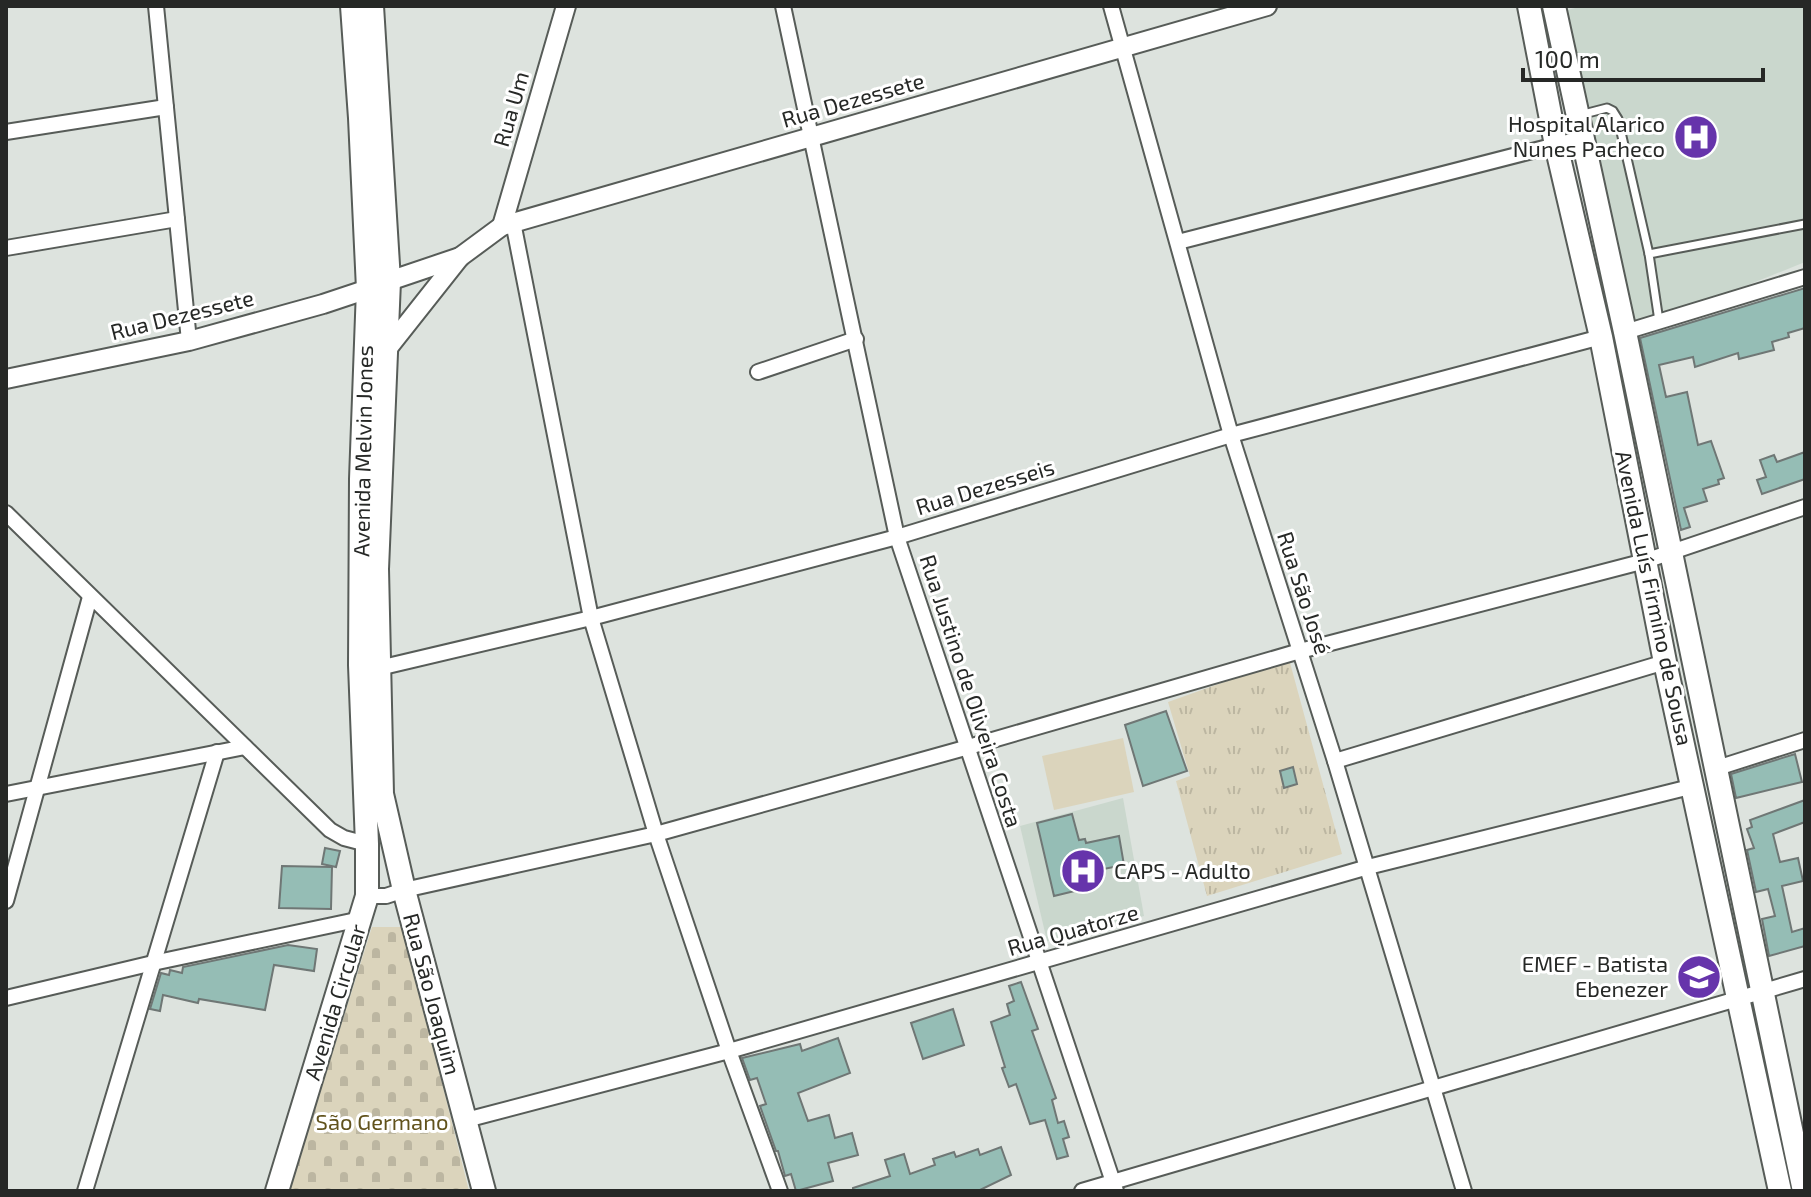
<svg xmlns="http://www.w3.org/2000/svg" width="1811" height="1197" font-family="'Exo 2',sans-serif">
	<defs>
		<pattern id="cemetery-stones" width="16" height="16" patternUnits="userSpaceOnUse" patternTransform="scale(2)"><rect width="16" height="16" fill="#dbd4bc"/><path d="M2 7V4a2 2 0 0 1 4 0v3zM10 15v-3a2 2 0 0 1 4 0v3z" fill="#bcb6a1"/></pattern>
		<pattern id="park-tufts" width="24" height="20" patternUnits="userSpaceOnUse" patternTransform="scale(2)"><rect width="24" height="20" fill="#dbd4bc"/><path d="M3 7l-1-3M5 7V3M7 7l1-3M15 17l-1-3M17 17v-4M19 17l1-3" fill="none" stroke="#bcb6a1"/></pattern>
	</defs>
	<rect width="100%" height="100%" fill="#dde3de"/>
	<g fill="#cad7cd">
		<polygon points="1583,6 1805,6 1805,262 1659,321 1626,331 1563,11"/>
		<polygon points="1123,798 1144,916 1047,941 1020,826"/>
	</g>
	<polygon fill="url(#cemetery-stones)" points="372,927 403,927 469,1191 289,1191"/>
	<polygon fill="url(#park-tufts)" points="1289,659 1342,854 1207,896 1176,781 1190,776 1168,702"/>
	<polygon fill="#dbd4bc" points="1123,738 1134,792 1054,810 1042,756"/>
	<g fill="#95bdb5" stroke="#6f7775" stroke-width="2">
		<polygon points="1805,288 1805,328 1788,333 1789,337 1772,342 1774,350 1739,359 1738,353 1695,367 1693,357 1659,365 1666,397 1687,392 1698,445 1711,441 1724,478 1718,480 1719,484 1703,489 1707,501 1684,508 1690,527 1681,530 1640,338"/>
		<polygon points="1805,452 1805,479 1762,494 1757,480 1766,477 1760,460 1774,455 1777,462"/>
		<polygon points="1166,711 1187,771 1143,786 1125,725"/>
		<polygon points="1795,754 1802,782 1736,798 1731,774"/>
		<polygon points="1293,767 1297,784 1284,788 1280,771"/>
		<polygon points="1805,800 1805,822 1773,834 1780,862 1798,858 1803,881 1782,886 1792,932 1805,928 1805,946 1769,956 1762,919 1775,916 1768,889 1756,892 1747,850 1754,848 1747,829 1752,827 1750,820"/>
		<polygon points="1072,814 1079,840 1085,839 1086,843 1119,836 1124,865 1083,873 1087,888 1054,896 1037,823"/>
		<polygon points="325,848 340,851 336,867 322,864"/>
		<polygon points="282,866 332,867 331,909 279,908"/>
		<polygon points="288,945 317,949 314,971 274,965 265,1010 199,999 198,1003 163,995 160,1011 150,1009 161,973 169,975 170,970 182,973 183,967"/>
		<polygon points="1021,982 1038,1029 1032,1031 1056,1098 1052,1100 1058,1123 1064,1121 1069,1137 1063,1139 1068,1156 1057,1159 1045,1120 1030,1124 1016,1084 1009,1087 1002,1068 1005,1067 991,1022 1010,1015 1007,1004 1014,1001 1009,986"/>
		<polygon points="953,1009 964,1045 923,1059 911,1023"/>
		<polygon points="838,1038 850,1073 798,1093 808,1121 829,1115 835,1138 852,1133 858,1155 828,1163 833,1181 796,1191 791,1174 785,1176 778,1151 776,1151 760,1106 766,1104 757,1078 750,1080 742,1058 800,1044 802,1051"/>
		<polygon points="1001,1147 1011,1175 978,1191 853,1191 853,1188 890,1176 885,1160 904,1154 910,1174 935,1165 933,1159 954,1152 956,1157 978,1149 980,1155"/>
	</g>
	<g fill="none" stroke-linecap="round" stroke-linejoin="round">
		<g stroke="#575c58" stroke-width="11">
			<g id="service">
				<polyline points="1580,115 1607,108 1613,111 1618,119 1649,254"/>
				<polyline points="1659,321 1649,254 1805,224"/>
			</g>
		</g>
		<g stroke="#575c58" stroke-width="18">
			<g id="minor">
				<polyline points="156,6 189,341"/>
				<polyline points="783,6 897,537 1116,1191"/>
				<polyline points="1111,6 1231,435 1335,761 1464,1191"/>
				<polyline points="6,132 166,107"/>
				<polyline points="513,222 591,618 656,834 729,1051 780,1191"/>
				<polyline points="1178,242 1583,138"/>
				<polyline points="6,248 177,219"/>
				<polyline points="1625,332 1805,277"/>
				<polyline points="758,372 856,339"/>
				<polyline points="6,513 330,830 344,838 367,844"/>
				<polyline points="379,668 591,618 897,537 1231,435 1601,337"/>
				<polyline points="1335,761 1665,662"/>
				<polyline points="1714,769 1805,740"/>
				<polyline points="6,794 245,747"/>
				<polyline points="367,896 386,896 404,890 656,834 965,748 1300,651 1645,561 1805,507"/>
				<polyline points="6,901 90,597"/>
				<polyline points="6,998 153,963 361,919"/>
				<polyline points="466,1120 729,1051 1368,867 1694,786"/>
				<polyline points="85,1191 217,752"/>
				<polyline points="1082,1191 1805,979"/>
			</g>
		</g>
		<g stroke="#575c58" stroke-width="22">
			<g id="tertiary">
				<polyline points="502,226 566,6"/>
				<polyline points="389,281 460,257"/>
				<polyline points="388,348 460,257 502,226 1267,6"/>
				<polyline points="6,379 189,341 323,304 368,289"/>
			</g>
		</g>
		<g stroke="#575c58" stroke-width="26">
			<g id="secondary">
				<polyline points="372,6 389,281 377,569 382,794 404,890 484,1191"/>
				<polyline points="1529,6 1556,145 1601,337 1665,662 1780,1191"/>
				<polyline points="1554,6 1625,332 1804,1191"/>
				<polyline points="277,1191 367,896 367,844 360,665 361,479 368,289 360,118 352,6"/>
			</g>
		</g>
		<use href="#service" stroke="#fff" stroke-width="7"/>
		<use href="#minor" stroke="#fff" stroke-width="14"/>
		<use href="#tertiary" stroke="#fff" stroke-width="18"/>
		<use href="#secondary" stroke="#fff" stroke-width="22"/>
	</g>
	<defs>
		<g id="hospital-disc" transform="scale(2.3)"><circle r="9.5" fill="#6634ab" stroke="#fff"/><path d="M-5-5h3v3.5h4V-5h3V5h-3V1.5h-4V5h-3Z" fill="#fff"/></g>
		<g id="school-disc" transform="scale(2.3)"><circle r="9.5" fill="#6634ab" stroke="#fff"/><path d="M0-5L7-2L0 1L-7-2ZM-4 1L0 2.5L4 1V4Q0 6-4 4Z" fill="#fff"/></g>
	</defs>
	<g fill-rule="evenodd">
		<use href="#hospital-disc" x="1696" y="137"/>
		<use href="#hospital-disc" x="1083" y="871"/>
		<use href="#school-disc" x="1699" y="977"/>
	</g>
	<g text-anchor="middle" stroke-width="6" stroke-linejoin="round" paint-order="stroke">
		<g font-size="22" fill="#262826" stroke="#fff">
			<text transform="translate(853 100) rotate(-16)" y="8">Rua Dezessete</text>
			<text transform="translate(511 109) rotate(-74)" y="8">Rua Um</text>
			<text transform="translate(182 315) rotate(-14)" y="8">Rua Dezessete</text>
			<text transform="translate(363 451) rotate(-89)" y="8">Avenida Melvin Jones</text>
			<text transform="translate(985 487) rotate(-17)" y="8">Rua Dezesseis</text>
			<text transform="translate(1304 593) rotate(72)" y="8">Rua São José</text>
			<text transform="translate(1654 598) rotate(78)" y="8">Avenida Luís Firmino de Sousa</text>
			<text transform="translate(971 691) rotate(72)" y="8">Rua Justino de Oliveira Costa</text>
			<text transform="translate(1073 930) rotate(-16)" y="8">Rua Quatorze</text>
			<text transform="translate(432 994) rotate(75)" y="8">Rua São Joaquim</text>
			<text transform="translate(335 1002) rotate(-73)" y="8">Avenida Circular</text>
		</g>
		<g font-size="22" fill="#262826" stroke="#fff" text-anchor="end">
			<text x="1665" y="132">Hospital Alarico<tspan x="1665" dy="25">Nunes Pacheco</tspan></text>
			<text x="1114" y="879" text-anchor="start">CAPS - Adulto</text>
			<text x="1668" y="972">EMEF - Batista<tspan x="1668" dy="25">Ebenezer</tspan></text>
		</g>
		<g font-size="22" fill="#61521c" stroke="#fff">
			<text x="382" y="1130">São Germano</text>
		</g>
	</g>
	<rect width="1811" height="1197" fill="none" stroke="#262826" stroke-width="16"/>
	<path d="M1523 68v12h240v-12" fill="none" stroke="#262826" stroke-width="4"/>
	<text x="1535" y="68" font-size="24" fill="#262826" stroke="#ffffff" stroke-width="6" paint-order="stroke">100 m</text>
</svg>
